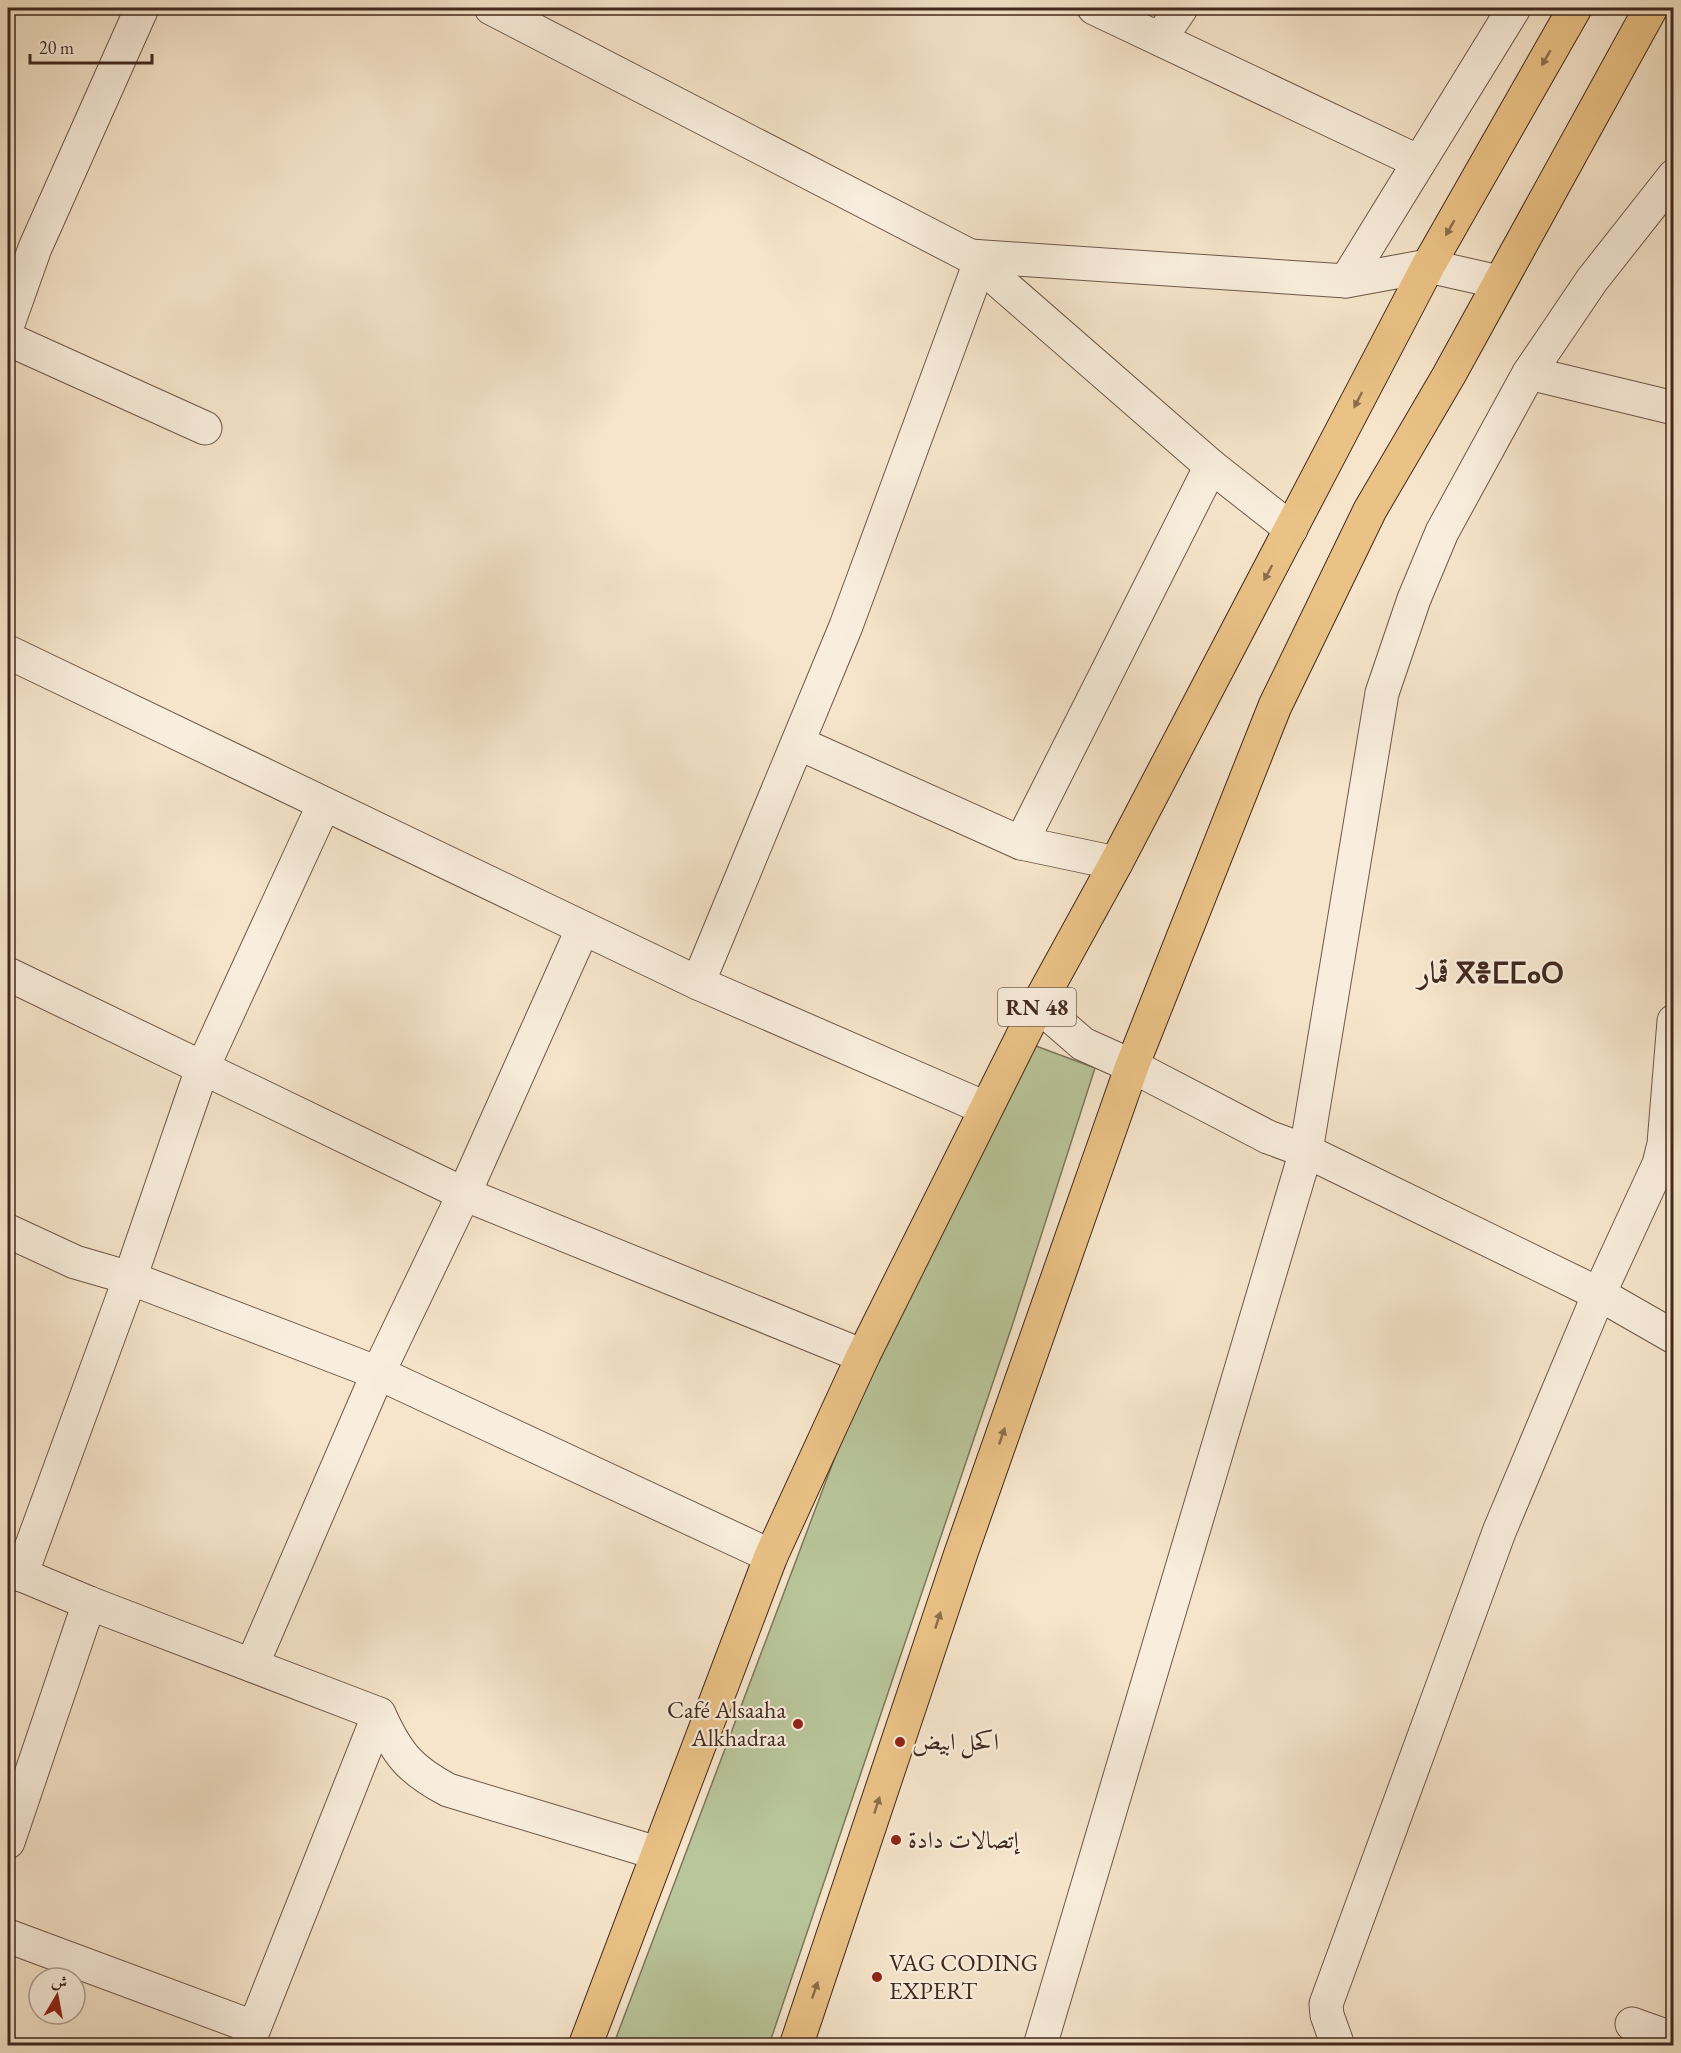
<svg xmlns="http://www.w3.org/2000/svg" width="1681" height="2053" font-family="'EB Garamond',Amiri,'Noto Sans Tifinagh',serif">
	<rect width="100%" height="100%" fill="#f6e5cb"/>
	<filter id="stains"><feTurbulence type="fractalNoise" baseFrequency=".00333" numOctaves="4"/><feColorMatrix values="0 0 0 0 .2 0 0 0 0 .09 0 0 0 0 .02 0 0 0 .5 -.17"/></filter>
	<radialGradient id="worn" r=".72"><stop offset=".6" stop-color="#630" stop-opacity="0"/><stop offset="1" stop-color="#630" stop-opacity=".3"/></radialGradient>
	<polygon fill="#b9c59a" stroke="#7d765c" stroke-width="1.5" points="1036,1046 1095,1068 1012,1326 769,2045 613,2046 875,1351"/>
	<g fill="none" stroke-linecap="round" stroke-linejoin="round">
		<g stroke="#6e5749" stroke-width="35">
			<g id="minor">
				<polyline points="491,8 970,256 1211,466 1291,529"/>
				<polyline points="1094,8 1419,162"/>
				<polyline points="1160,39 1181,8"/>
				<polyline points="970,256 1346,281 1428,266 1499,282"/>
				<polyline points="1346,281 1514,8"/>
				<polyline points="8,324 35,248 142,8"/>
				<polyline points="8,339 205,428"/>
				<polyline points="1529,373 1674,408"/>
				<polyline points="8,652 698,983 985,1108"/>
				<polyline points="798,743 1021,843 1211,466"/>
				<polyline points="1021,843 1116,863"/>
				<polyline points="8,974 464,1194 863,1356"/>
				<polyline points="698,983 846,626 979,265"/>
				<polyline points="1038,1005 1083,1044 1132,1066 1268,1137 1306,1151 1599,1294 1674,1337"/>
				<polyline points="8,1231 75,1262 130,1278 378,1373 771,1556"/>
				<path d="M8,1569L89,1603L379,1714C397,1754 410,1770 448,1790L657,1853"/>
				<polyline points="21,1575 130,1278 202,1069 324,804"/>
				<polyline points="252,1665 378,1373 464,1194 583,928"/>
				<polyline points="8,1842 89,1603"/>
				<polyline points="8,1936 253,2027"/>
				<polyline points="1632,2024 1674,2039"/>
				<polyline points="247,2046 379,1714"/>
				<polyline points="1040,2046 1306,1151 1382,693 1414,599 1442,532 1529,373 1592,280 1674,176"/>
				<polyline points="1338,2046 1327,2015 1326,2004 1499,1532 1599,1294 1659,1164 1664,1144 1674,1021"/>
			</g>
		</g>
		<g stroke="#41281e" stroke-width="35">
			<g id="highway">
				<polyline points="585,2046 771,1556 863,1356 1038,1005 1116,863 1428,266 1575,8"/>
				<polyline points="796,2046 961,1553 1132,1066 1275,706 1370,510 1449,375 1651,8"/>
			</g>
		</g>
		<use href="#minor" stroke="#f9eedd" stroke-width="33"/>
		<use href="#highway" stroke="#ebc286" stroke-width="33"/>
	</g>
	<defs><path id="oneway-solid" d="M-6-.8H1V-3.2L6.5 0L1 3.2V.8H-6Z" transform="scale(1.5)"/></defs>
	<g fill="#8e6d4d">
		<use href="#oneway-solid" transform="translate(1546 58) rotate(120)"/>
		<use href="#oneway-solid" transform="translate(1450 228) rotate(120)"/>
		<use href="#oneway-solid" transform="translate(1358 400) rotate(117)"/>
		<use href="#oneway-solid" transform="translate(1268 573) rotate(118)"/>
		<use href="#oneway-solid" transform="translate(1002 1436) rotate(-71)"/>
		<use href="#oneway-solid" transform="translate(938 1620) rotate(-72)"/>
		<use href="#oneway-solid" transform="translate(877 1805) rotate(-72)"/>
		<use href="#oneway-solid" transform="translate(815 1990) rotate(-71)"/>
	</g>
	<g fill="#8f2418" stroke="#f9eedd" stroke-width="2">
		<circle cx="798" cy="1724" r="6"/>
		<circle cx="900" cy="1742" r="6"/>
		<circle cx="896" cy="1840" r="6"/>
		<circle cx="877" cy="1977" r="6"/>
	</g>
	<g text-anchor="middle" stroke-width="4.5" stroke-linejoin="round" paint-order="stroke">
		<rect fill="#f9eedd" stroke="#786357" stroke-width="1.5" x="998" y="988" width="78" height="38" rx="4.5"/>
		<g font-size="22" font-weight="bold" fill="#41281e">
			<text x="1037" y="1015">RN 48</text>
		</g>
		<g font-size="24" fill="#41281e" stroke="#f9eedd" text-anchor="start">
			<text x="786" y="1718" text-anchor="end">Café Alsaaha<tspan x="786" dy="28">Alkhadraa</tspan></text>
			<text x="912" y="1750">اكحل ابيض</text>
			<text x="908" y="1848">إتصالات دادة</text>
			<text x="889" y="1971">VAG CODING<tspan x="889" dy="28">EXPERT</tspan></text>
		</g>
		<g font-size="30" font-weight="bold" fill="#41281e" stroke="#f9eedd">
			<text x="1491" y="983">قمار ⴳⴻⵎⵎⴰⵔ</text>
		</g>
	</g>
	<rect width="1681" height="2053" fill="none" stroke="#f6e5cb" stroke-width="30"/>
	<rect x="9" y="9" width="1663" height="2035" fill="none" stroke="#41281e" stroke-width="3"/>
	<rect x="15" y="15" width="1651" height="2023" fill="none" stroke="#41281e" stroke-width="1.5"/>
	<g transform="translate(57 1996) rotate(10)"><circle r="28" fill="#f9eedd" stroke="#af9f91" stroke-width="1.5"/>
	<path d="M0-4.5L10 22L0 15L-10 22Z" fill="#8f2418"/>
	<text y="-9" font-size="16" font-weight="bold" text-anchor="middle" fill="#41281e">ش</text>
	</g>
	<path d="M30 54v9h122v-9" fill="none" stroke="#41281e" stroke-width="3"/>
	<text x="39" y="54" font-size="18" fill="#41281e" stroke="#f9eedd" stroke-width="4.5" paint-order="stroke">20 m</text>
	<rect width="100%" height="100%" filter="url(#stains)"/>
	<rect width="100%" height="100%" fill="url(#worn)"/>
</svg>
